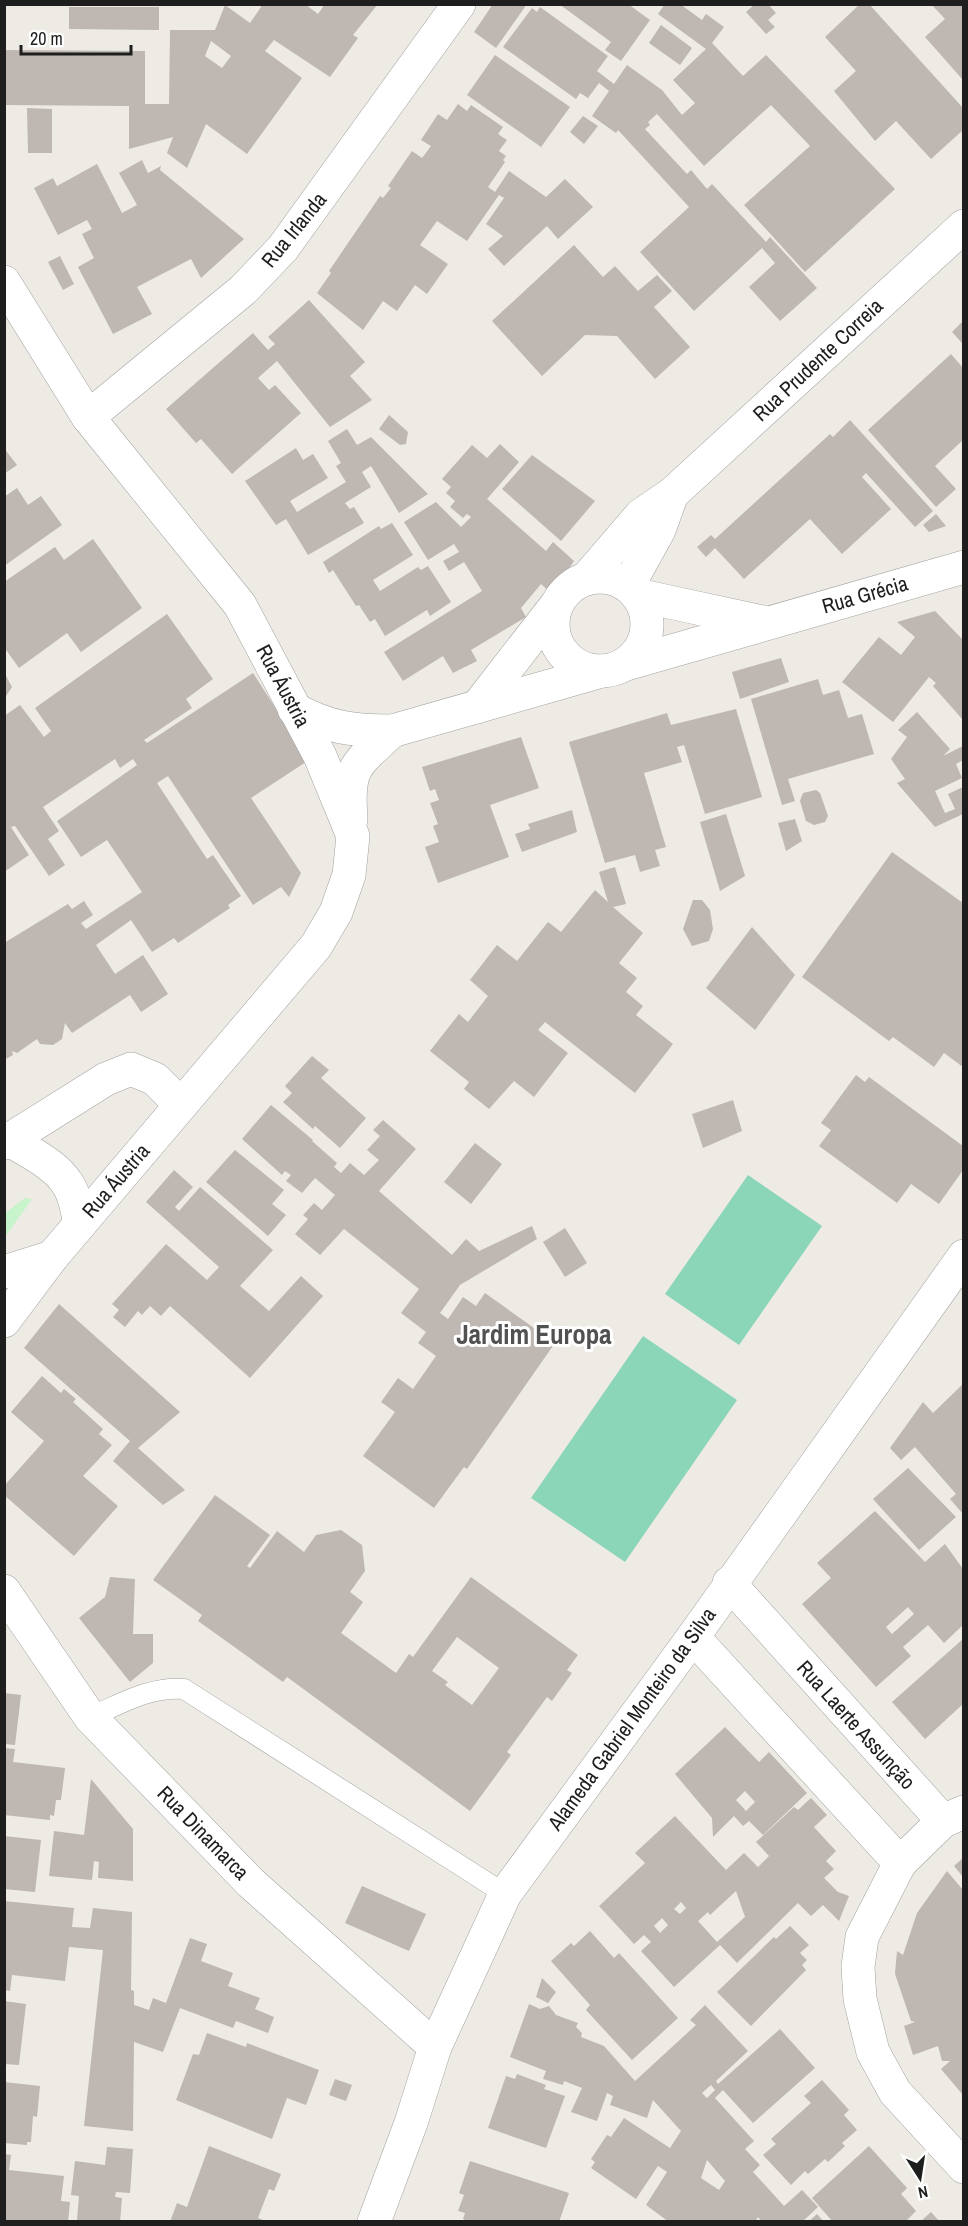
<svg xmlns="http://www.w3.org/2000/svg" width="968" height="2226" font-family="'Archivo Narrow',sans-serif">
	<rect width="100%" height="100%" fill="#eeebe5"/>
	<polygon fill="#c7f4ca" points="25,1198 32,1199 5,1237 5,1213"/>
	<g fill="#8bd5b8">
		<polygon points="748,1175 822,1226 739,1345 665,1294"/>
		<polygon points="643,1336 737,1400 625,1562 531,1498"/>
	</g>
	<g fill="#beb7b2" fill-rule="evenodd">
		<path d="M263,4H305L318,14L325,4H378L353,35L358,38L330,77L274,40L265,51L302,78L247,154L206,124L187,168L167,153L173,137L129,149V106L4,105V50L145,51V104H169L170,30H215L225,5L250,23ZM211,41L231,56L222,68L205,56Z"/>
		<polygon points="493,4 527,4 496,48 474,32"/>
		<polygon points="559,4 628,4 650,20 621,61 605,50 611,42"/>
		<polygon points="665,4 680,4 702,20 706,14 724,27 712,43 743,76 766,55 895,189 805,272 744,205 810,146 771,105 704,166 657,114 648,122 650,125 645,129 687,174 691,170 707,189 712,184 766,242 770,237 817,288 780,321 749,287 775,263 762,248 694,311 640,252 689,207 618,130 616,133 592,116 609,91 599,83 588,98 580,93 576,99 503,47 532,8 537,12 540,7 608,56 597,71 614,84 627,65 662,90 682,115 695,103 673,80 706,49 658,14"/>
		<polygon points="755,4 768,4 776,13 768,20 775,27 766,34 746,12"/>
		<polygon points="860,4 869,4 963,108 963,130 931,159 896,121 875,141 834,91 856,71 825,37"/>
		<polygon points="931,4 963,4 963,80 925,37 945,19"/>
		<polygon points="69,7 159,7 159,30 69,29"/>
		<polygon points="661,25 692,48 680,65 649,43"/>
		<polygon points="495,55 570,107 541,147 467,95"/>
		<polygon points="458,104 467,111 471,105 503,127 498,134 507,140 499,151 506,156 503,160 505,162 488,187 495,192 509,171 546,197 565,179 593,207 558,239 547,226 504,266 488,249 503,236 486,224 504,198 499,195 467,241 437,221 420,245 448,264 427,294 415,285 397,311 383,301 363,330 317,293 331,273 329,271 380,196 383,198 391,188 388,186 412,151 422,158 431,146 421,140 438,114 447,120"/>
		<polygon points="27,108 52,109 52,153 28,153"/>
		<polygon points="583,116 598,126 584,144 570,132"/>
		<polygon points="142,160 148,173 161,166 160,170 244,239 201,278 191,259 137,287 152,314 113,334 78,267 94,258 82,234 92,229 87,220 58,235 34,188 53,178 57,186 97,164 122,213 137,205 119,173"/>
		<polygon points="574,245 603,277 615,266 638,291 657,275 672,291 654,307 690,347 655,379 617,336 585,335 542,376 492,321"/>
		<polygon points="60,256 74,284 63,290 48,262"/>
		<polygon points="309,300 365,362 350,376 372,400 330,427 277,361 258,378 269,390 275,385 301,413 232,474 201,439 196,443 166,409 253,333 268,350 275,344 268,337"/>
		<polygon points="963,321 963,344 952,332"/>
		<polygon points="951,354 963,368 963,440 935,466 956,489 936,507 868,430"/>
		<polygon points="389,415 408,432 406,444 400,445 379,429"/>
		<polygon points="850,420 933,511 915,527 866,473 862,477 891,509 842,554 810,519 744,579 715,548 706,557 697,547 711,535 715,539 830,434 833,437"/>
		<polygon points="347,429 357,445 371,437 428,494 399,513 371,466 362,472 371,487 345,503 350,509 354,507 364,523 308,555 286,519 276,525 245,481 296,448 303,460 313,454 328,478 290,501 297,512 346,482 336,466 341,463 328,441"/>
		<polygon points="500,444 519,462 487,499 546,551 553,542 574,561 552,594 541,584 521,608 526,617 471,650 477,661 453,673 443,656 403,681 384,652 482,591 464,562 449,571 443,561 459,552 454,544 428,560 404,522 436,502 461,527 471,517 467,514 463,518 450,507 455,501 446,493 451,487 442,479 472,445 487,458"/>
		<polygon points="4,448 17,465 4,474"/>
		<polygon points="532,455 595,501 561,541 502,489"/>
		<polygon points="17,488 28,505 41,496 62,525 4,566 4,497"/>
		<polygon points="936,514 946,526 929,532 923,525"/>
		<polygon points="392,523 413,555 373,580 380,591 418,567 421,570 428,566 451,602 430,616 427,610 385,636 375,619 370,622 359,605 356,606 333,570 329,573 323,562 379,526 381,529"/>
		<polygon points="93,539 142,608 81,652 67,633 19,668 4,647 4,582 55,547 64,560"/>
		<polygon points="935,611 963,640 963,720 933,686 936,683 929,677 893,722 842,682 879,637 901,655 915,637 897,622"/>
		<polygon points="167,614 213,679 186,699 192,708 144,740 147,743 253,673 309,760 251,798 301,873 289,897 281,887 253,905 168,776 157,783 207,859 213,855 241,896 228,905 230,908 178,943 174,938 152,952 131,920 96,945 115,974 143,955 168,994 141,1012 130,995 72,1033 65,1023 62,1039 53,1045 40,1044 37,1039 17,1053 12,1051 13,1055 4,1060 4,943 68,904 72,909 84,901 93,915 81,923 86,929 142,892 107,840 81,857 57,821 137,765 133,759 120,768 115,759 43,807 59,831 48,839 65,865 49,876 15,826 11,827 29,855 4,872 4,716 20,705 44,737 51,731 35,708"/>
		<polygon points="781,658 789,682 740,699 732,672"/>
		<polygon points="4,672 12,687 4,699"/>
		<polygon points="818,679 823,695 839,690 848,718 862,714 874,754 788,779 795,801 782,805 751,699"/>
		<polygon points="736,709 762,797 705,814 684,745 677,747 682,762 644,773 666,847 655,850 660,866 640,872 635,855 605,863 569,742 667,713 671,725"/>
		<polygon points="917,712 950,749 943,756 963,746 963,760 956,764 962,778 935,791 945,813 955,809 948,794 963,787 963,814 935,827 897,783 905,779 891,759 907,737 898,730"/>
		<polygon points="521,737 539,788 490,805 509,857 438,883 425,847 439,842 433,826 438,824 430,803 439,800 435,789 430,791 422,767"/>
		<polygon points="816,790 820,793 828,816 825,822 814,825 806,821 800,801 803,793"/>
		<polygon points="572,810 577,832 522,852 515,834 530,829 528,824"/>
		<polygon points="726,814 745,876 720,891 700,822"/>
		<polygon points="795,819 802,841 786,851 778,823"/>
		<polygon points="892,852 963,903 963,1067 944,1053 934,1067 893,1037 889,1041 802,977"/>
		<polygon points="615,867 626,904 613,907 643,933 619,963 637,978 626,992 643,1006 636,1015 673,1044 635,1093 545,1022 538,1030 568,1053 534,1097 514,1081 489,1109 464,1089 469,1082 430,1051 459,1014 468,1022 488,996 470,980 497,945 517,961 548,922 561,932 595,890 608,902 599,872"/>
		<polygon points="693,900 702,900 710,910 713,929 709,941 692,946 683,929"/>
		<polygon points="752,927 795,975 755,1030 706,988"/>
		<polygon points="312,1056 329,1070 321,1078 366,1118 340,1148 315,1126 313,1129 283,1102 292,1093 285,1086"/>
		<polygon points="856,1075 865,1082 869,1077 963,1146 963,1170 939,1204 911,1184 897,1203 819,1146 831,1130 821,1123"/>
		<polygon points="733,1100 742,1131 703,1148 692,1114"/>
		<polygon points="271,1105 313,1140 312,1141 337,1163 334,1167 341,1173 350,1163 364,1175 379,1160 367,1150 380,1136 373,1130 383,1120 416,1149 379,1191 452,1255 466,1239 479,1251 532,1226 537,1239 460,1285 440,1313 448,1319 463,1297 476,1306 485,1293 555,1343 467,1469 464,1467 434,1508 363,1456 395,1412 381,1402 398,1378 413,1389 436,1356 418,1343 426,1332 401,1313 419,1289 344,1229 320,1255 295,1234 308,1219 303,1215 314,1203 322,1210 335,1195 315,1178 302,1193 286,1181 291,1175 285,1171 282,1175 242,1139"/>
		<polygon points="475,1143 502,1164 471,1204 444,1182"/>
		<polygon points="235,1150 284,1190 272,1204 286,1215 268,1236 206,1182"/>
		<polygon points="174,1170 193,1187 175,1207 179,1211 200,1187 273,1250 240,1286 269,1311 301,1276 323,1296 250,1378 170,1306 161,1316 150,1306 142,1315 138,1311 125,1327 113,1317 119,1310 112,1304 166,1244 207,1280 219,1267 146,1202"/>
		<polygon points="565,1228 587,1263 565,1277 543,1242"/>
		<polygon points="59,1304 180,1412 138,1448 185,1490 163,1505 113,1461 130,1441 24,1348"/>
		<polygon points="42,1376 61,1393 64,1389 76,1399 73,1402 103,1429 99,1434 112,1445 83,1476 118,1506 74,1556 4,1495 4,1486 44,1441 11,1412"/>
		<polygon points="963,1384 963,1514 950,1499 956,1494 915,1447 901,1460 890,1448 923,1402 933,1413"/>
		<polygon points="908,1468 956,1517 919,1550 873,1499"/>
		<path d="M215,1495L270,1535L247,1566L250,1568L277,1531L304,1552L316,1535L341,1530L362,1545L365,1571L350,1592L363,1602L341,1633L396,1673L409,1654L413,1657L471,1577L578,1655L567,1670L572,1673L552,1701L547,1697L507,1752L511,1755L470,1811L287,1677L283,1682L198,1621L202,1615L153,1580ZM457,1637L499,1668L472,1705L445,1685L448,1682L432,1671Z"/>
		<path d="M875,1511L925,1562L945,1544L963,1569V1625L944,1643L928,1625L903,1647L911,1656L876,1687L802,1604L831,1578L817,1563ZM908,1607L914,1614L892,1634L886,1627Z"/>
		<polygon points="110,1577 135,1579 133,1634 153,1634 153,1663 130,1682 79,1618 105,1597"/>
		<polygon points="963,1639 963,1704 925,1739 892,1702"/>
		<polygon points="4,1693 21,1695 15,1745 4,1744"/>
		<path d="M725,1727L759,1762L769,1752L807,1793L763,1835L749,1821L743,1826L734,1816L713,1837L712,1818L675,1774ZM745,1791L755,1802L746,1811L736,1800Z"/>
		<polygon points="4,1748 15,1749 13,1762 65,1768 61,1800 56,1800 54,1816 50,1815 50,1820 4,1815"/>
		<polygon points="91,1779 133,1829 133,1881 98,1878 99,1862 94,1861 92,1880 49,1876 54,1831 84,1835"/>
		<path d="M811,1798L827,1815L814,1827L836,1851L826,1861L834,1869L824,1878L838,1892L849,1896L839,1921L823,1905L811,1916L798,1903L737,1963L720,1945L674,1987L641,1951L651,1942L644,1935L634,1944L599,1906L645,1863L635,1853L675,1816L726,1870L744,1853L758,1867L769,1856L756,1842L794,1807L798,1810ZM736,1891L745,1917L717,1942L698,1921L708,1912L710,1915ZM681,1902L686,1908L680,1914L674,1909ZM662,1918L668,1925L660,1933L654,1926Z"/>
		<polygon points="4,1836 41,1840 35,1892 4,1889"/>
		<polygon points="963,1858 963,1877 954,1866"/>
		<polygon points="947,1871 963,1890 963,2095 941,2069 950,2061 942,2061 938,2046 913,2055 904,2026 915,2022 911,2021 895,1974 897,1951 903,1955 917,1913"/>
		<polygon points="362,1886 426,1914 409,1951 345,1923"/>
		<polygon points="4,1901 74,1908 72,1927 90,1928 93,1908 132,1912 131,1990 134,1991 134,2005 149,2010 153,1998 166,2003 190,1938 207,1944 201,1961 233,1973 228,1986 260,1998 255,2009 274,2017 268,2033 236,2021 233,2028 180,2008 163,2052 134,2042 133,2131 84,2126 103,1950 69,1947 65,1981 12,1975 10,1991 4,1990"/>
		<polygon points="790,1926 809,1945 800,1953 807,1960 802,1965 806,1970 751,2026 717,1992 774,1937 776,1939"/>
		<polygon points="590,1931 614,1958 619,1953 678,2018 632,2060 586,2010 590,2005 551,1961 571,1943 574,1946"/>
		<polygon points="542,1978 556,1992 548,2003 536,1997"/>
		<polygon points="4,2001 26,2004 19,2065 4,2064"/>
		<path d="M529,2004L540,2009L549,2006L556,2015L578,2023L576,2027L582,2033L581,2037L604,2046L635,2081L696,2025L690,2020L705,2005L748,2051L716,2081L718,2084L780,2029L815,2068L753,2123L723,2090L715,2098L754,2141L745,2149L760,2165L753,2172L784,2206L802,2190L818,2207L802,2222H762L758,2217L755,2222H669L646,2205L667,2172L658,2166L636,2199L591,2168L595,2162L591,2159L607,2135L611,2137L624,2118L670,2148L681,2131L653,2100L647,2118L610,2105L613,2096L607,2093L597,2121L571,2112L582,2088L564,2081L563,2085L543,2079L546,2071L510,2057ZM711,2085L715,2090L707,2098L702,2093ZM707,2160L725,2181L719,2190L701,2178Z"/>
		<polygon points="207,2033 246,2047 247,2043 319,2070 306,2105 287,2098 272,2139 176,2100 193,2054 199,2055"/>
		<polygon points="517,2074 546,2085 544,2089 565,2096 546,2148 488,2128 506,2076 515,2079"/>
		<polygon points="335,2079 352,2085 346,2101 329,2095"/>
		<polygon points="822,2080 849,2110 844,2115 857,2130 842,2143 845,2146 828,2162 825,2159 808,2174 805,2171 791,2185 763,2155 776,2144 771,2139 811,2103 804,2096"/>
		<polygon points="4,2082 40,2086 37,2117 33,2116 31,2142 27,2142 27,2145 4,2143"/>
		<polygon points="209,2146 281,2174 274,2191 269,2189 258,2218 268,2222 170,2222 177,2203 187,2207"/>
		<polygon points="869,2146 907,2188 901,2194 916,2211 905,2222 833,2222 812,2198"/>
		<polygon points="107,2147 133,2149 130,2193 116,2192 115,2197 122,2198 120,2222 77,2220 79,2196 71,2195 75,2161 105,2165"/>
		<polygon points="4,2154 11,2155 9,2170 64,2176 61,2201 70,2202 68,2222 4,2222"/>
		<polygon points="470,2161 569,2193 559,2222 469,2222 463,2219 465,2213 458,2211 464,2195 459,2193"/>
		<polygon points="931,2212 940,2222 920,2222"/>
		<polygon points="817,2214 824,2222 808,2222"/>
	</g>
	<g fill="none" stroke-linecap="round" stroke-linejoin="round">
		<g stroke="#a2a2a2" stroke-width="21">
			<path id="service" d="M90,1717C121,1704 150,1686 184,1689L505,1894"/>
		</g>
		<g stroke="#a2a2a2" stroke-width="34">
			<g id="minor">
				<polyline points="4,282 88,417 240,605 320,756 353,836 349,875 336,912 316,946 52,1257 4,1321"/>
				<polyline points="88,417 243,290 283,248 459,4"/>
				<circle cx="600" cy="624" r="47"/>
				<polyline points="586,579 641,515 672,494 964,226"/>
				<polyline points="628,586 659,530 672,494"/>
				<polyline points="637,595 762,622"/>
				<polyline points="623,665 964,567"/>
				<polyline points="477,707 557,604"/>
				<path d="M294,709C330,728 352,731 392,731L602,671"/>
				<path d="M351,819C347,766 355,766 392,731"/>
				<path d="M10,1140C28,1152 55,1164 67,1183C75,1194 77,1210 80,1224"/>
				<polyline points="4,1143 106,1079 131,1069 155,1079 181,1105"/>
				<polyline points="4,1272 52,1257"/>
				<polyline points="729,1583 943,1821"/>
				<polyline points="4,1591 90,1717 251,1883 435,2047"/>
				<polyline points="693,1637 900,1863"/>
				<polyline points="964,1812 943,1821 900,1863 862,1937 858,1967 860,1999 873,2052 895,2092 964,2167"/>
			</g>
		</g>
		<g stroke="#a2a2a2" stroke-width="34">
			<polyline id="tertiary" points="374,2222 411,2123 435,2047 505,1894 693,1637 964,1256"/>
		</g>
		<use href="#service" stroke="#fff" stroke-width="20"/>
		<use href="#minor" stroke="#fff" stroke-width="33"/>
		<use href="#tertiary" stroke="#fff" stroke-width="33"/>
	</g>
	<g text-anchor="middle" stroke-width="6" stroke-linejoin="round" paint-order="stroke">
		<g font-size="21" fill="#1e1e1e" stroke="#fff">
			<text transform="translate(294 230) rotate(-51)" y="7">Rua Irlanda</text>
			<text transform="translate(818 360) rotate(-43)" y="7">Rua Prudente Correia</text>
			<text transform="translate(865 595) rotate(-16)" y="7">Rua Grécia</text>
			<text transform="translate(283 686) rotate(62)" y="7">Rua Áustria</text>
			<text transform="translate(116 1181) rotate(-49)" y="7">Rua Áustria</text>
			<text transform="translate(632 1719) rotate(-54)" y="7">Alameda Gabriel Monteiro da Silva</text>
			<text transform="translate(856 1725) rotate(48)" y="7">Rua Laerte Assunção</text>
			<text transform="translate(203 1833) rotate(46)" y="7">Rua Dinamarca</text>
		</g>
		<g font-size="27" font-weight="bold" fill="#515151" stroke="#fff">
			<text x="534" y="1344">Jardim Europa</text>
		</g>
	</g>
	<rect width="968" height="2226" fill="none" stroke="#1e1e1e" stroke-width="12"/>
	<g transform="translate(920 2178) rotate(168)" stroke="#ffffff" stroke-width="4.5" paint-order="stroke">
	<path d="M0-4.5L10 22L0 15L-10 22Z" fill="#1e1e1e"/>
	<text y="-9" font-size="16" font-weight="bold" text-anchor="middle" fill="#1e1e1e">N</text>
	</g>
	<path d="M21 45v9h110v-9" fill="none" stroke="#1e1e1e" stroke-width="3"/>
	<text x="30" y="45" font-size="18" fill="#1e1e1e" stroke="#ffffff" stroke-width="4.5" paint-order="stroke">20 m</text>
</svg>
